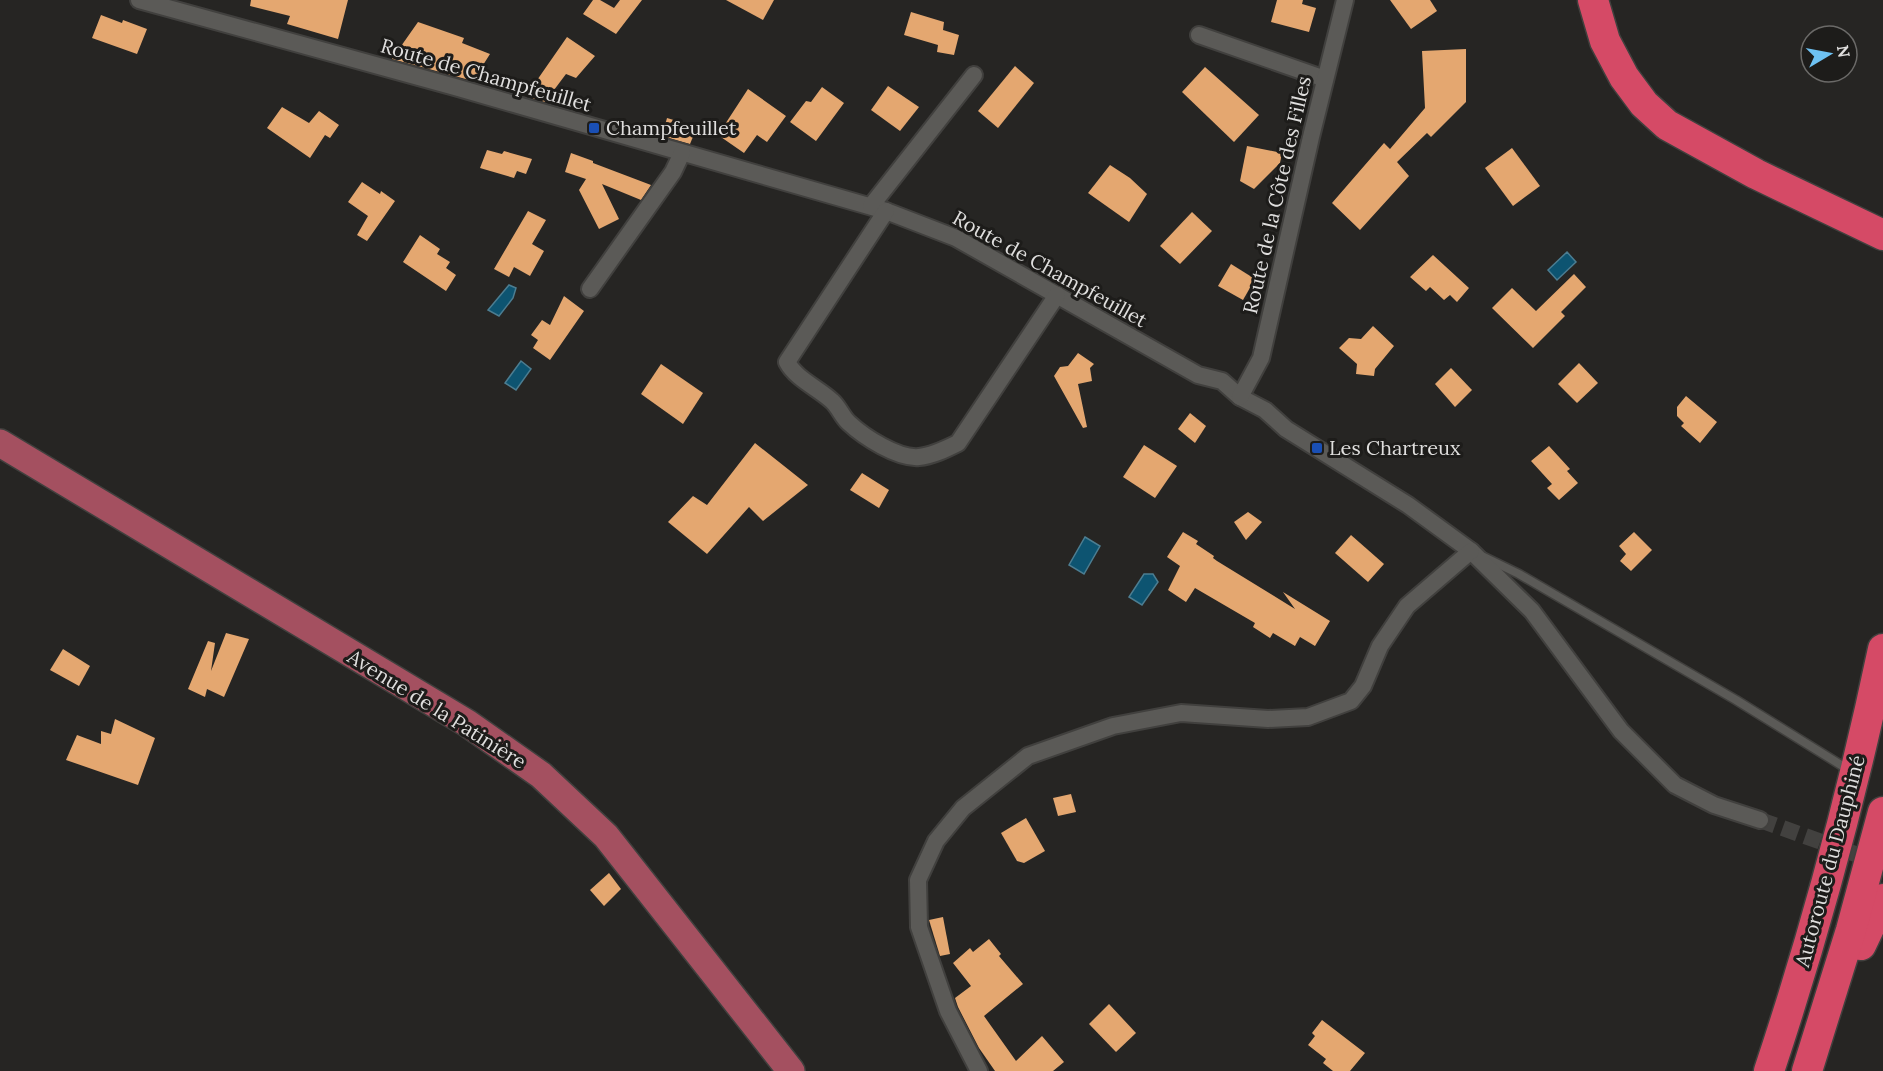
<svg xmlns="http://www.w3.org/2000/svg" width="1883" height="1071" font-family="Lora,serif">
	<rect width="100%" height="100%" fill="#262523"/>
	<g fill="#0d5471" stroke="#4c7d91" stroke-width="1.5">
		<polygon points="1567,252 1576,262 1557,280 1548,270"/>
		<polygon points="509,285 516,288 513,298 499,316 488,310"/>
		<polygon points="521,361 531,369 516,390 505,383"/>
		<polygon points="1085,537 1100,546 1084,574 1069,565"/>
		<polygon points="1144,574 1153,574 1158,582 1142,605 1129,597"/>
	</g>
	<g fill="#e4a770">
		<polygon points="251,0 348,0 338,39 287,24 290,16 250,6"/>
		<polygon points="593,0 600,0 614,8 620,0 642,0 616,34 583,14"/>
		<polygon points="726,0 774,0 763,20"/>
		<polygon points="1277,0 1303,0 1302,4 1316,8 1309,32 1271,22"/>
		<polygon points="1390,0 1430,0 1437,11 1411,29"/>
		<polygon points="911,12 944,22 943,30 959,35 954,55 937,52 938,45 904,35"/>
		<polygon points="101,15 122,23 123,20 147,29 137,54 92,38"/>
		<polygon points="418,22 464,38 462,43 490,54 473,81 392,59"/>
		<polygon points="567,37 595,56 576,78 566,74 545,102 526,96"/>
		<polygon points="1466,49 1466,102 1431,137 1427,133 1397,162 1409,176 1360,230 1332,203 1384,143 1390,149 1425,108 1422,51"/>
		<polygon points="1015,66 1034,83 998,128 978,111"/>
		<polygon points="1205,67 1259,115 1234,142 1182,92"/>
		<polygon points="888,86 919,107 900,131 871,110"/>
		<polygon points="822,87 844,103 816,141 790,122 806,101 811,102"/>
		<polygon points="748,89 786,116 767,142 757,135 744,153 718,135"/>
		<polygon points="282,107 309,123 319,111 339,125 330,138 325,135 310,158 267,128"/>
		<polygon points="667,118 697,127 690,144 662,136"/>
		<polygon points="1247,146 1282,153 1280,163 1254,189 1240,181"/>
		<polygon points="1512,148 1540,186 1513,206 1485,168"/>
		<polygon points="487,150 502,154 504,151 532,159 526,174 517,171 514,178 480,168"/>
		<polygon points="571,153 593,161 593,163 651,185 641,200 602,184 619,219 599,229 579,190 586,179 565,172"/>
		<polygon points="1110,165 1130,178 1147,194 1129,222 1088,193"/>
		<polygon points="362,182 380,194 381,191 395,201 367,241 357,235 368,216 348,202"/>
		<polygon points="528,211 546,220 532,244 544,251 530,276 514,267 509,277 494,269"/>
		<polygon points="1192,212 1212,231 1180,264 1160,246"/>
		<polygon points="420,235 440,249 437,254 450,262 446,268 456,275 446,291 403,262"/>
		<polygon points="1433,255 1469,288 1457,302 1450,295 1444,300 1430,287 1426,291 1410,277"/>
		<polygon points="1231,264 1255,279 1243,300 1218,286"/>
		<polygon points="1574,274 1586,287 1561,312 1565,316 1533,348 1492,308 1512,288 1536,311"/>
		<polygon points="564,296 584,311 550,360 533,348 538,340 531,335 542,320 550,325"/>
		<polygon points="1373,326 1394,346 1375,369 1374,376 1356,374 1357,364 1339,348 1349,338 1361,339"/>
		<polygon points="1078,353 1094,364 1090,368 1092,381 1078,384 1087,427 1083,428 1054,376 1060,367 1068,366"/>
		<polygon points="1579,363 1598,383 1577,403 1558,384"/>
		<polygon points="661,364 703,393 683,424 641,394"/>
		<polygon points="1451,368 1472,390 1455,407 1435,384"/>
		<polygon points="1686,396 1717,422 1700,443 1681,426 1684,423 1677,416 1677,407"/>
		<polygon points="1190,413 1206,426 1195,443 1178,429"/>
		<polygon points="755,443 808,485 763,521 749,507 707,554 668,522 693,496 707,505"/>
		<polygon points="1144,445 1177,466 1155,498 1123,477"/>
		<polygon points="1549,446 1570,469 1567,471 1578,483 1559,500 1547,488 1552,484 1531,461"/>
		<polygon points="862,473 889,490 879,508 850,490"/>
		<polygon points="1248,512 1262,522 1246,540 1234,522"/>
		<polygon points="1183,532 1198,541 1196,544 1214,556 1213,558 1217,561 1295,609 1283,592 1330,621 1315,646 1300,637 1295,646 1273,633 1270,638 1253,627 1255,623 1195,588 1186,602 1168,590 1180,566 1167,557"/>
		<polygon points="1634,532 1652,550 1631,571 1620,561 1626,554 1619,546"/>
		<polygon points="1351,535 1384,564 1368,582 1335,553"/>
		<polygon points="226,633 249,639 224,697 207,689 205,697 188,689 208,641 215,643 211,671"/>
		<polygon points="63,649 90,666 79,686 50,670"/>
		<polygon points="115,719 155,738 138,785 66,760 77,735 101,744 101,731 111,734"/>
		<polygon points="1071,794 1076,812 1058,816 1053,798"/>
		<polygon points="1026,818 1045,851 1024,863 1017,861 1001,833"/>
		<polygon points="609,873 621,889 604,906 590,890"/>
		<polygon points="943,917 950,954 940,956 929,920"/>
		<polygon points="989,939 1001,954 999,956 1023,984 984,1016 1016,1061 1042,1036 1064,1062 1053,1071 995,1071 979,1048 958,1007 955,998 971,986 953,963 970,948 973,952"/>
		<polygon points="1109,1004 1136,1033 1116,1052 1089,1024"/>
		<polygon points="1322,1020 1365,1053 1350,1071 1333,1071 1323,1063 1326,1059 1308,1045 1315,1036 1312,1033"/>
	</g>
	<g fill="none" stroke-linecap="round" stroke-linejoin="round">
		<polyline stroke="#42413f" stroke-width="16" stroke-dasharray="16 8" stroke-linecap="butt" points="1760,820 1875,861"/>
		<g stroke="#41403e" stroke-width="11">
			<polyline id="lane" points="1484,557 1519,574 1736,700 1849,770"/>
		</g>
		<g stroke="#41403e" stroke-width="20">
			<g id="street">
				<polyline points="139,0 455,87 886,211 956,238 1198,375 1222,381 1240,397 1265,410 1286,429 1408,505 1471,551 1532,611 1621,731 1675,785 1714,805 1760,820"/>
				<polyline points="1199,35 1325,79"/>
				<polyline points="871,206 974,75"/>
				<path d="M886,211L787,362C796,379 818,388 832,401C839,407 842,417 849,423C864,437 898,459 919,457C932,456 946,449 958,443L1057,295"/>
				<polyline points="590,289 673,172 682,153"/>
				<polyline points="1240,397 1261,358 1311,137 1345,0"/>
				<polyline points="979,1071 948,1011 919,927 918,880 936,841 963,808 1028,756 1113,726 1181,713 1268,719 1308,717 1351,701 1363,686 1380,646 1407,606 1471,551"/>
			</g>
		</g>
		<g stroke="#41403e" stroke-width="30">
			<polyline id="primary" points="0,443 467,723 541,775 606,836 791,1071"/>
		</g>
		<g stroke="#41403e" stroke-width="33">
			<g id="highway">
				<polyline points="1593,0 1605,41 1624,77 1644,104 1667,125 1756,174 1883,235"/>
				<polyline points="1861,945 1883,899"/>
				<path d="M1769,1071C1815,933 1853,792 1883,649"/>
				<polyline points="1807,1071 1851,930 1883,812"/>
			</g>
		</g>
		<use href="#lane" stroke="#5b5a57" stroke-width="8"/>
		<use href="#street" stroke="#5b5a57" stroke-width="16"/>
		<use href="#primary" stroke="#a45060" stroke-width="27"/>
		<use href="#highway" stroke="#d54a66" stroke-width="30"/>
	</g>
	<g fill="#1a4fb4" stroke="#1d1c1a" stroke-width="2">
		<rect x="588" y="122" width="12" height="12" rx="3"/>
		<rect x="1311" y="442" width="12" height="12" rx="3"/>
	</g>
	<g text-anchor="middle" stroke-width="6" stroke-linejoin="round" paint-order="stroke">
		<g font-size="20" fill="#dfdedd" stroke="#1d1c1a">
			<text transform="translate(486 75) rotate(16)" y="7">Route de Champfeuillet</text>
			<text transform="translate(1277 195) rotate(-77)" y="7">Route de la Côte des Filles</text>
			<text transform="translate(1050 269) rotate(29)" y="7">Route de Champfeuillet</text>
			<text transform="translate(437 709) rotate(32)" y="7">Avenue de la Patinière</text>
			<text transform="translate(1830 861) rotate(-75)" y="7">Autoroute du Dauphiné</text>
		</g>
		<g font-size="20" fill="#dfdedd" stroke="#1d1c1a" text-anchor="start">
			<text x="606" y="135">Champfeuillet</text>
			<text x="1329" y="455">Les Chartreux</text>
		</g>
	</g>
	<g transform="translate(1829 54) rotate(80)"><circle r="28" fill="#1d1c1a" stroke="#6b6a68" stroke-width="1.5"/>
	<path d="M0-4.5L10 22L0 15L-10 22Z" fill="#6ec2f3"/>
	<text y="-9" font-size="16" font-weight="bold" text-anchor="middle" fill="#dfdedd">N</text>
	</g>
</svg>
